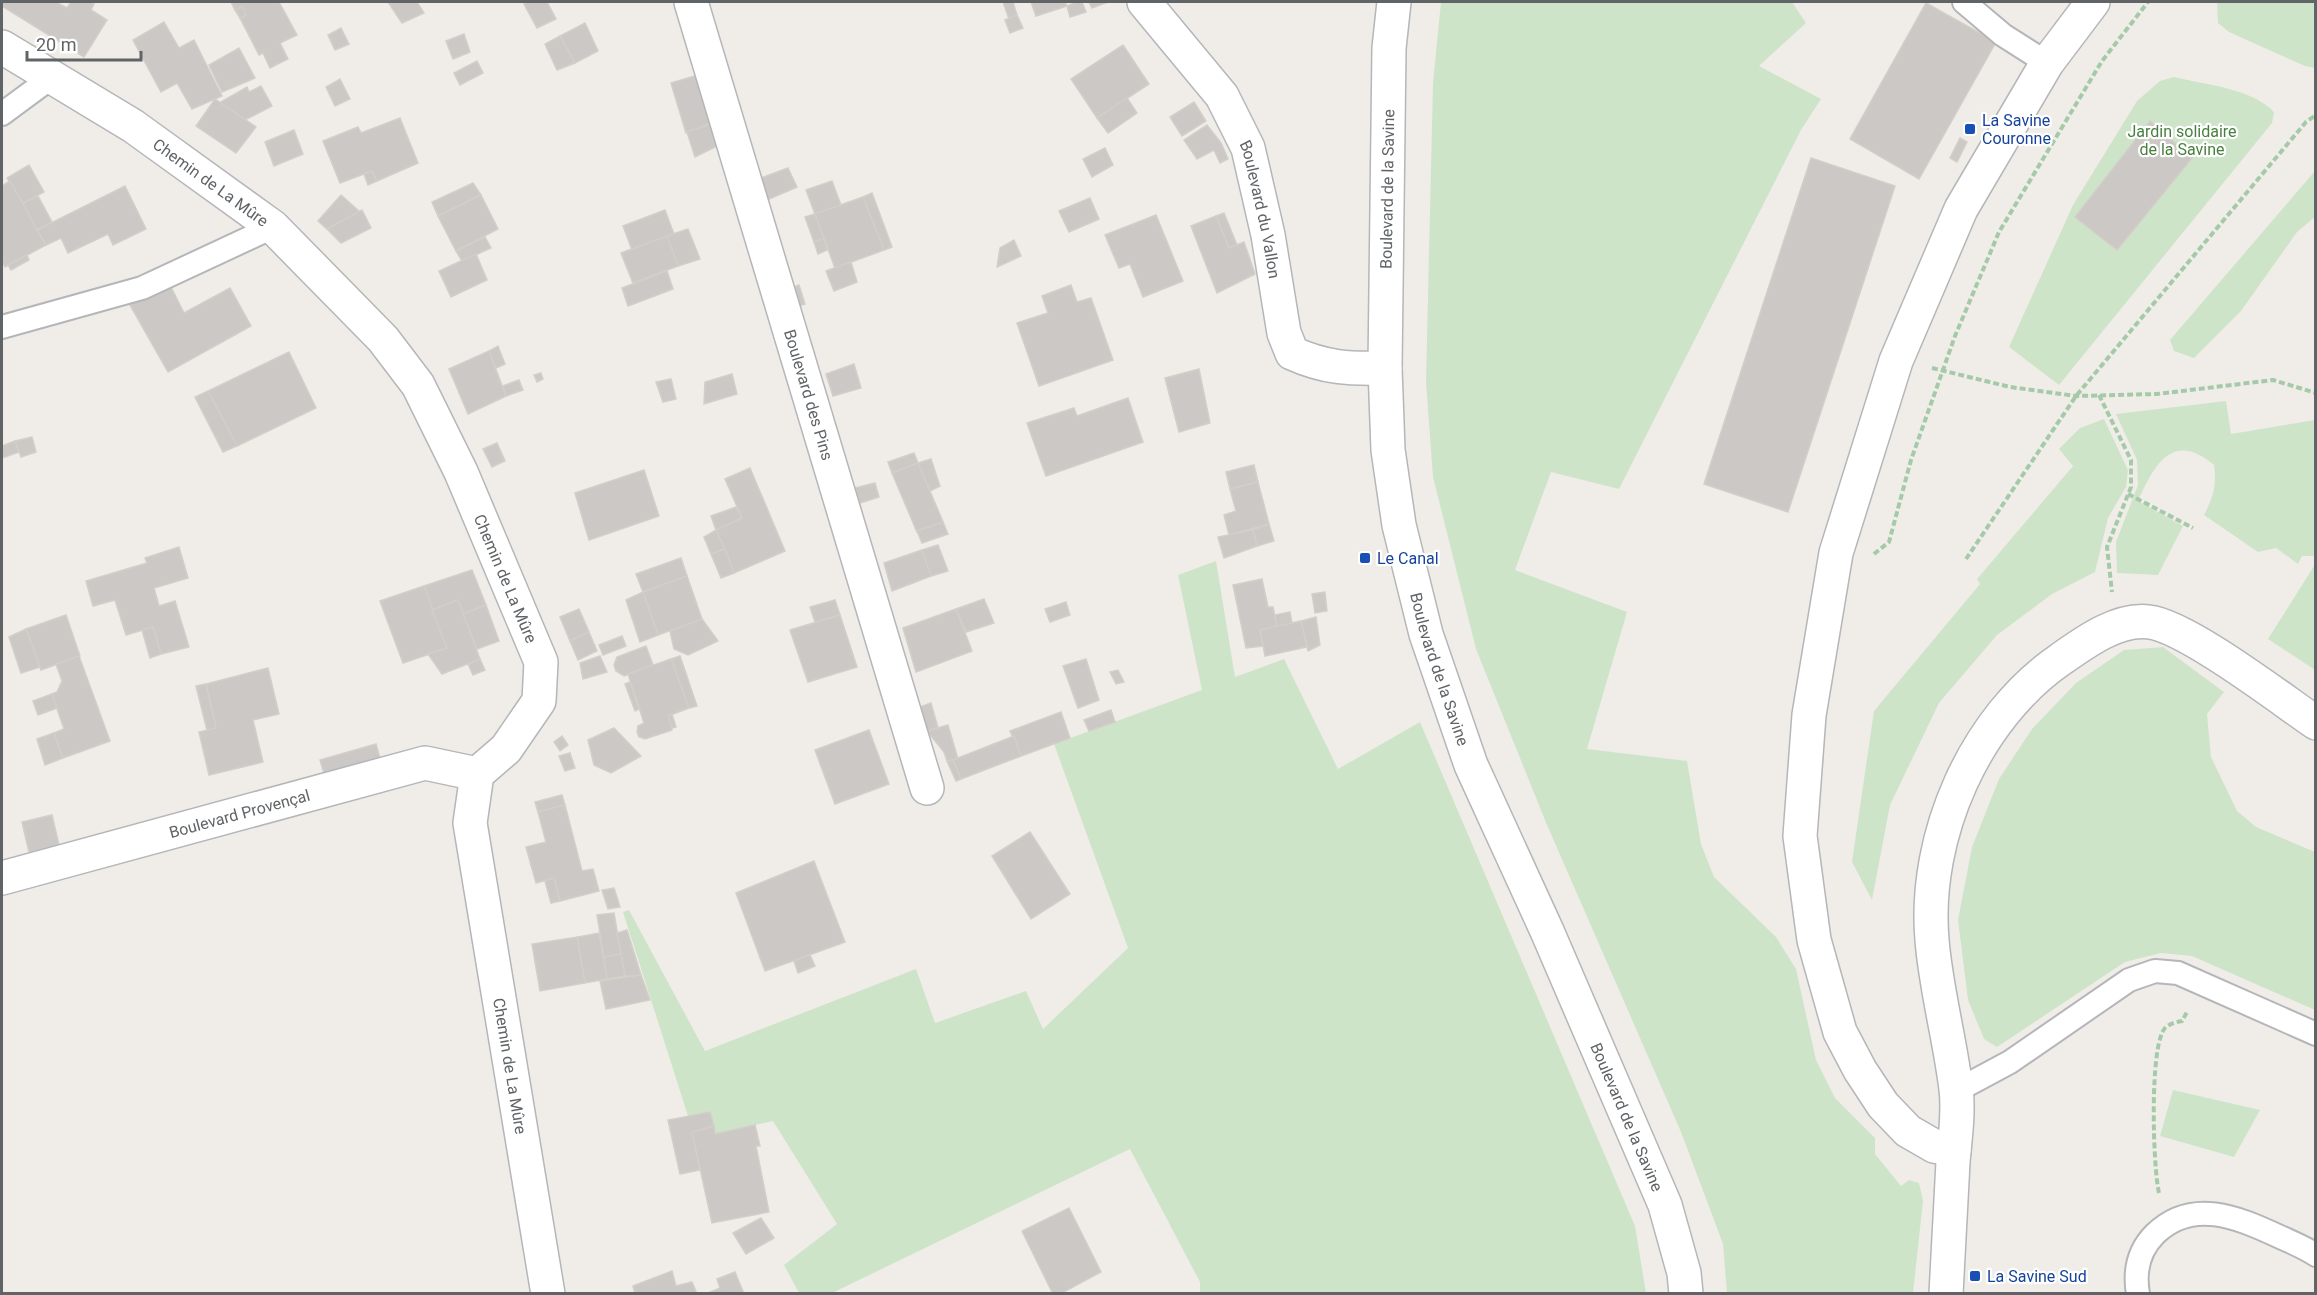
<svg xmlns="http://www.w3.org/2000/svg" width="2317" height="1295" font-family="Roboto,sans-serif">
	<rect width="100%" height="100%" fill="#f0ede9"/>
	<g fill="#cee4c9">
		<polygon points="1441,2 1792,2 1806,23 1759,66 1821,99 1801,130 1619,489 1551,472 1515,570 1627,612 1587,749 1687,761 1701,844 1714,877 1776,937 1796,969 1816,1060 1835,1098 1875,1138 1875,1154 1901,1186 1909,1180 1919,1183 1923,1201 1913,1293 1727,1293 1723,1244 1681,1132 1547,825 1476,649 1433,477 1426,382 1433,83"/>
		<polygon points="2217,2 2315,2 2315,68 2305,66 2229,32 2218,23"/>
		<path d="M2174,77C2206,85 2251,88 2274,112L2272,123L2059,385L2009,347L2073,205L2137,101L2160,81Z"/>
		<polygon points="2315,171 2315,217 2297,232 2241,311 2194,358 2174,351 2170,340"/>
		<path d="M2226,401L2231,434L2315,420V556H2302L2298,564L2276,548L2258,552L2204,515C2213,497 2217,486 2214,465C2173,430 2154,465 2138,501L2183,526L2158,575L2117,573L2116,542L2138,485L2137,460L2116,414Z"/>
		<polygon points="2104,419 2128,470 2126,487 2108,518 2095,572 2052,594 1997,635 1939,703 1890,805 1872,900 1852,862 1874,711 1980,584 1977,579 2073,466 2059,449 2080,428"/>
		<polygon points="1216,561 1235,677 1284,659 1338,769 1420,722 1635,1226 1646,1293 1200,1293 1200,1282 1130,1149 832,1293 799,1293 784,1265 837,1224 773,1121 715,1134 710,1112 688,1116 623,912 629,910 705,1051 916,969 935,1023 1026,991 1043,1029 1128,948 1054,744 1202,690 1178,575"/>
		<polygon points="2314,566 2316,567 2315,670 2268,639"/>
		<polygon points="2163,647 2224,692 2207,714 2211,757 2237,811 2256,827 2315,852 2315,1010 2192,956 2161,953 2125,962 1997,1047 1984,1039 1968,1000 1958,920 1972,847 1999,779 2032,729 2076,683 2124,650"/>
		<polygon points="2173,1090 2260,1110 2234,1157 2160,1136"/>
	</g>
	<g fill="#ccc8c5" stroke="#d4cec8" stroke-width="1.5">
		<polygon points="2,2 56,2 67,8 71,2 90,2 94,4 91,10 107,20 84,57 2,6"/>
		<polygon points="231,2 279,2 297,35 280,43 288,59 270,68 263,53 259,55 240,18 246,15 242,7 235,10"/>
		<polygon points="388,2 417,2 424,13 402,23"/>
		<polygon points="528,2 547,2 556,19 537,28 524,4"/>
		<polygon points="1003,2 1013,2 1017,15 1009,19"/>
		<polygon points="1031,2 1065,2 1067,6 1036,16"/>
		<polygon points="1077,2 1082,2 1086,12 1070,17 1067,6"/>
		<polygon points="1089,2 1108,2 1092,8"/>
		<polygon points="1926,3 1996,42 1919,179 1850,139"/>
		<polygon points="242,7 246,15 240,18 235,10"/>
		<polygon points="1017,15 1023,28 1010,33 1005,20"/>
		<polygon points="164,22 179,48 194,40 222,96 192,109 177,83 161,92 133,40"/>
		<polygon points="585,23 598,51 575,63 560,36"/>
		<polygon points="341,28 349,44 335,50 328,35"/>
		<polygon points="464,34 470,52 453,59 446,41"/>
		<polygon points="560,36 575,63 557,70 545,44"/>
		<polygon points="1123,45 1149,84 1097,118 1071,79"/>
		<polygon points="239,48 255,78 222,92 209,65"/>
		<polygon points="477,61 483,73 460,85 454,73"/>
		<polygon points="698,75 713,123 686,133 671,83"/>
		<polygon points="340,79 350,99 335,106 326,87"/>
		<polygon points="261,86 272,106 245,120 219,103 247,87 249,92"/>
		<polygon points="1127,98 1137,113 1108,133 1097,118"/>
		<polygon points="215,99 256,127 236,153 196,126"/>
		<polygon points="1194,102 1206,121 1182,136 1170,117"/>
		<polygon points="400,118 418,163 377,181 372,171 340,183 323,141 358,127 361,133"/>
		<polygon points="2150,121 2192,158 2117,250 2075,217"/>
		<polygon points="713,123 719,145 695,157 687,132"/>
		<polygon points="1207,125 1221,143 1228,159 1220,163 1214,150 1197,159 1184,140"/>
		<polygon points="294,130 303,154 274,166 265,142"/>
		<polygon points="1960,138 1967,142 1957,162 1950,158"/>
		<polygon points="1105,148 1113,165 1092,177 1083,159"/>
		<polygon points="1811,158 1895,186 1788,512 1704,484"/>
		<polygon points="29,165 44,192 23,203 7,178"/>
		<polygon points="788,168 797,187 767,200 761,178"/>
		<polygon points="372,171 377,181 368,185 364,174"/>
		<polygon points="10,181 46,245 5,267 2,261 2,186"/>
		<polygon points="832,181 841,205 815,214 806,190"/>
		<polygon points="473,183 481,195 438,216 432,202"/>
		<polygon points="125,186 146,229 113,245 108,234 68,253 61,238 46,245 37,230"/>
		<polygon points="872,193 892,247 884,250 863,197"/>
		<polygon points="341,195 360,212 327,229 318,221"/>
		<polygon points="481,195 498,229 456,251 438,216"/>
		<polygon points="38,196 52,222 37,230 23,203"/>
		<polygon points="863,197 884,250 835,268 815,214"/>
		<polygon points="1090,198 1099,219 1069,232 1059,211"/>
		<polygon points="362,210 371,228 341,243 327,229"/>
		<polygon points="665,210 674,234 632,250 623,226"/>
		<polygon points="1224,213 1237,245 1229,248 1216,216"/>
		<polygon points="815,214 824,239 814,242 805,217"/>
		<polygon points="1156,215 1183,281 1143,297 1130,264 1119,268 1105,235"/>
		<polygon points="1216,216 1229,248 1244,242 1255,274 1217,293 1191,226"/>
		<polygon points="688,229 700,259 678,266 667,236"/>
		<polygon points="667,236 678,266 633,283 621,253"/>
		<polygon points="485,237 491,248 462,261 456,251"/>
		<polygon points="824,239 827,250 818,254 814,242"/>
		<polygon points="1014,240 1021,256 997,267 1000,248"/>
		<polygon points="476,254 487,280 451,297 439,271"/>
		<polygon points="27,255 29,260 11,270 8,265"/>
		<polygon points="851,262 857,282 834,291 826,271"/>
		<polygon points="667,271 673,289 628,306 622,288"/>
		<polygon points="169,283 184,313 230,288 251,326 168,372 130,305"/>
		<polygon points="799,285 805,304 799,306 794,287"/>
		<polygon points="1071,285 1077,302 1091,298 1113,360 1039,386 1017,323 1048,313 1042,296"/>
		<polygon points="498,346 505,364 496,368 489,351"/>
		<polygon points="489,351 506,396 468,414 449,369"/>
		<polygon points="289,352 316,408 237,446 208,391"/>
		<polygon points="854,364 861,388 833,396 826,374"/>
		<polygon points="1199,369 1210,423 1179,432 1165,378"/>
		<polygon points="541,373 543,379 537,382 534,375"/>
		<polygon points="732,374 737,394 704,404 705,382"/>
		<polygon points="671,379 676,399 663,402 656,382"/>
		<polygon points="519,380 523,390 506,396 503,386"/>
		<polygon points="208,391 237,446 223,452 195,397"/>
		<polygon points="1128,398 1143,442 1046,476 1027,423 1074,408 1077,416"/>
		<polygon points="32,437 36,452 21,457 15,441"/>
		<polygon points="15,441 19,452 2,458 2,446"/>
		<polygon points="497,443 505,461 492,467 483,449"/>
		<polygon points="914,453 918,463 892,473 888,462"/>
		<polygon points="931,459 940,486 930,491 918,463"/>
		<polygon points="918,463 943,522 917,532 892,473"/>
		<polygon points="1254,465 1258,482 1230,489 1226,472"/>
		<polygon points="750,468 785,551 734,573 716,530 742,518 725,479"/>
		<polygon points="644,470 659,516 589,540 575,493"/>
		<polygon points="1258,482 1269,524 1229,535 1224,515 1236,511 1230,489"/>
		<polygon points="875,483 879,497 860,503 855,488"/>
		<polygon points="736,507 742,518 716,530 711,516"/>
		<polygon points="943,522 948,534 922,543 917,531"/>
		<polygon points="1269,524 1274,541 1257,546 1253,530"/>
		<polygon points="716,530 725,549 711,554 704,537"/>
		<polygon points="1253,530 1257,546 1224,558 1218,537"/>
		<polygon points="938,545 948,571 931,576 922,550"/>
		<polygon points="179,547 188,578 154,588 159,606 175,601 189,647 161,654 153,627 126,635 115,600 93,606 86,581 147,563 145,558"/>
		<polygon points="725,549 734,573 721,578 711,554"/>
		<polygon points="922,550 931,576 892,591 884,563"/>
		<polygon points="681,558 687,576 643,592 636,574"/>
		<polygon points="472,570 486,605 463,614 458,600 432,610 424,586"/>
		<polygon points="687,576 702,619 658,635 643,592"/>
		<polygon points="1262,579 1268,607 1273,607 1277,627 1260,630 1263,646 1246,648 1233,585"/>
		<polygon points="424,586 447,648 403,663 380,601"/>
		<polygon points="643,592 658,635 640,642 626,600"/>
		<polygon points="1325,592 1327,611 1315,613 1312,594"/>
		<polygon points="984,599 994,623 966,632 956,609"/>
		<polygon points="458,600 480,659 442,674 428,654 447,648 432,610"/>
		<polygon points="835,600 840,615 815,622 810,607"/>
		<polygon points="1066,602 1070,615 1050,622 1045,609"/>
		<polygon points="486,605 499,641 477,649 463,614"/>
		<polygon points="579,609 589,632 570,641 560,617"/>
		<polygon points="956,609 972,651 916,672 903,628"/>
		<polygon points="1290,612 1292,623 1277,627 1275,615"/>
		<polygon points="66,615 80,656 41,670 26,629"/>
		<polygon points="840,615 857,667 808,682 790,630"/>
		<polygon points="1316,617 1320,645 1308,651 1301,621"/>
		<polygon points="702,619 718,641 688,655 674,649 670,631"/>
		<polygon points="1301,621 1307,647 1265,656 1260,630"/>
		<polygon points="153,627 161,654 150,658 142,630"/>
		<polygon points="26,629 40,667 21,673 9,637"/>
		<polygon points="589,632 597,651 578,660 570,641"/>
		<polygon points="622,636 626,646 603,655 599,645"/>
		<polygon points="646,646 653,665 624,676 616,671 614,665 617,657"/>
		<polygon points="79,656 110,741 63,758 54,733 64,729 52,694 57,692 62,681 56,664"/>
		<polygon points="600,656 607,672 583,679 580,663"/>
		<polygon points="680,656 697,706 689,708 671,659"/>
		<polygon points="480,659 485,670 473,675 468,664"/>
		<polygon points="671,659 689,708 668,716 672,730 645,739 639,737 637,732 638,726 644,723 628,674"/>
		<polygon points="1086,659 1099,700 1078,708 1063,666"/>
		<polygon points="268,668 279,714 253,720 263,762 209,775 199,732 216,728 206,684"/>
		<polygon points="1118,670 1124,682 1116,684 1110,672"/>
		<polygon points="630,682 639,709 635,711 625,684"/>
		<polygon points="206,684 216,728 207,730 196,686"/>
		<polygon points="52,694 57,708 38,715 33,701"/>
		<polygon points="931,703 938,728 927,731 920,707"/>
		<polygon points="1111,710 1115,722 1089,731 1084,720"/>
		<polygon points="1061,712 1070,738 1021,756 1010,731"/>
		<polygon points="672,714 676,727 672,728 668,716"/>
		<polygon points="948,725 958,759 947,761 944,752 927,731"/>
		<polygon points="614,728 641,756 611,773 594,765 588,740"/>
		<polygon points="869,730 889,784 835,804 815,750"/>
		<polygon points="54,733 63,758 45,765 37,739"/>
		<polygon points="562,736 568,745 560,751 554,742"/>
		<polygon points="1014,736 1021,756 961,779 953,760"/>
		<polygon points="376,744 381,762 326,780 320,760"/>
		<polygon points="570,753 575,768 565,771 559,756"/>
		<polygon points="953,760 961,779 956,781 947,761"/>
		<polygon points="562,795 565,805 538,812 535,802"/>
		<polygon points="565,805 582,871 593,869 599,891 560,901 554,878 536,883 526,847 546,842 538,812"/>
		<polygon points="52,815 59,845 29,852 22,822"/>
		<polygon points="1030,832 1070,894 1031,919 992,856"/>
		<polygon points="814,861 845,942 765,971 736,893"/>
		<polygon points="554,878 560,901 551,903 545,881"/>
		<polygon points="614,888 620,907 608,909 602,890"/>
		<polygon points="614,913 621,954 604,957 597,915"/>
		<polygon points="627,930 641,975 625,976 617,933"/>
		<polygon points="599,933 607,979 585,983 577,937"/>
		<polygon points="577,937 585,983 540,991 532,944"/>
		<polygon points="621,954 625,976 607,979 604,957"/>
		<polygon points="810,955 815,966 798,973 794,961"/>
		<polygon points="641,975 650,1000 606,1009 600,981"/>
		<polygon points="710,1112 714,1126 692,1132 700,1170 680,1174 668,1120"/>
		<polygon points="755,1125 760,1146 756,1146 769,1212 712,1223 692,1132 714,1126 715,1134"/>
		<polygon points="1069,1208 1101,1272 1060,1294 1053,1294 1022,1231"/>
		<polygon points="761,1218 774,1238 746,1254 733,1233"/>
		<polygon points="672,1271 676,1286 692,1282 697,1294 635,1294 633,1286"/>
		<polygon points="735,1272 744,1294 706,1294 720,1288 717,1279"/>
	</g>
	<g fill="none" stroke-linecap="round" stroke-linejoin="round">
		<g stroke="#b4b6b9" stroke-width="26">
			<g id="service">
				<polyline points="1964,2 2003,35 2047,63"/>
				<polyline points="2,114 52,77"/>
				<polyline points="2,327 142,288 273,227"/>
				<polyline points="1956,1091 2010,1062 2129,980 2155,971 2178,973 2316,1034"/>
				<path d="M2138,1294C2134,1271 2138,1251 2155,1234C2192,1198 2237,1217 2278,1236C2291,1242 2304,1247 2316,1255"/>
			</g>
		</g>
		<g stroke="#b4b6b9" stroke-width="36">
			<g id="minor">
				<path id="s1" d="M691,2L927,788"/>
				<path id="s2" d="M1144,2L1222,96L1248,148L1268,235L1284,333L1292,353C1325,368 1349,369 1385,368"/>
				<path id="s3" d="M1394,2L1389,48L1385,368L1388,450L1399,525L1426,634L1471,765L1547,931L1665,1205L1684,1273L1686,1294"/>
				<path id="s4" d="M2,47L133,126L273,227L383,339L418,385L461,472L541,662L539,701L506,749L477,774L470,823L548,1294"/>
				<path id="s5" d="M2,878L425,763L477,774"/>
				<polyline points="1954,1150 1934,1146 1908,1131 1883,1105 1860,1070 1840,1032 1814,940 1800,836 1809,715 1836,553 1896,361 1961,209 2047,63 2093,2"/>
				<path d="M1946,1294C1948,1250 1951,1206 1953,1162C1955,1138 1959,1112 1956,1089C1950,1039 1936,990 1932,940C1923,836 1975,718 2061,659C2085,642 2118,618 2149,622C2186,626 2281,699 2316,723"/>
			</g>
		</g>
		<g stroke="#a5caa9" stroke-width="4" stroke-dasharray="6 3" stroke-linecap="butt">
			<polyline points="1932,368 2010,387 2076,396 2157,394 2273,380 2316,393"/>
			<polyline points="2099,395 2131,460 2131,487 2107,547 2112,592"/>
			<polyline points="2128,494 2193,528"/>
			<polyline points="1874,554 1889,542 1911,460 1955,336 1999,232 2102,61 2148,2"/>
			<polyline points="1966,559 2076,396 2306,122 2316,115"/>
			<path d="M2159,1193C2153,1168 2149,1046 2165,1028C2169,1024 2176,1022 2182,1021L2187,1012"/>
		</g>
		<use href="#service" stroke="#fff" stroke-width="22"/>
		<use href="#minor" stroke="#fff" stroke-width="33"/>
	</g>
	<g fill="#1a4fb4" stroke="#fff" stroke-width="2">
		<rect x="1964" y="123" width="12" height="12" rx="3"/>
		<rect x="1359" y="552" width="12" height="12" rx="3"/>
		<rect x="1969" y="1270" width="12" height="12" rx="3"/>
	</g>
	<g text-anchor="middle" stroke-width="4.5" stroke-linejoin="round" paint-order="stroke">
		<g font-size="16" fill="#164399" stroke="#fff" text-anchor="start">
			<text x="1982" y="126">La Savine<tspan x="1982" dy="18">Couronne</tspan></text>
			<text x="1377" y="564">Le Canal</text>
			<text x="1987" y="1282">La Savine Sud</text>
		</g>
		<g font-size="16" fill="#487f3f" stroke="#fff">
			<text x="2182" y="137">Jardin solidaire<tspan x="2182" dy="18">de la Savine</tspan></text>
		</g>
		<g font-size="16" fill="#606467" stroke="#fff">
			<text dy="6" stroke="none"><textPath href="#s4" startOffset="249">Chemin de La Mûre</textPath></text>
			<text transform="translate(1387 189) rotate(-89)" y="6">Boulevard de la Savine</text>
			<text dy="6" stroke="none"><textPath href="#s2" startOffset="243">Boulevard du Vallon</textPath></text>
			<text dy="6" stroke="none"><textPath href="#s1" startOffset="410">Boulevard des Pins</textPath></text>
			<text dy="6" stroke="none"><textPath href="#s4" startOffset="753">Chemin de La Mûre</textPath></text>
			<text dy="6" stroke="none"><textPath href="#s3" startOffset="674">Boulevard de la Savine</textPath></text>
			<text dy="6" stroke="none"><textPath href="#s5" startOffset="246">Boulevard Provençal</textPath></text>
			<text dy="6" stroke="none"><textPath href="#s4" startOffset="1275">Chemin de La Mûre</textPath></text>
			<text dy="6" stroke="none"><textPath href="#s3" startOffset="1160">Boulevard de la Savine</textPath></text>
		</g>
	</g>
	<rect width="2317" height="1295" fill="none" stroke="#606467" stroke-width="6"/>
	<path d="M27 51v9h114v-9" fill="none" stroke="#606467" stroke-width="3"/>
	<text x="36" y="51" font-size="18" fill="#606467" stroke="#ffffff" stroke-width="4.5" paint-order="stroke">20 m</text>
</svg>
